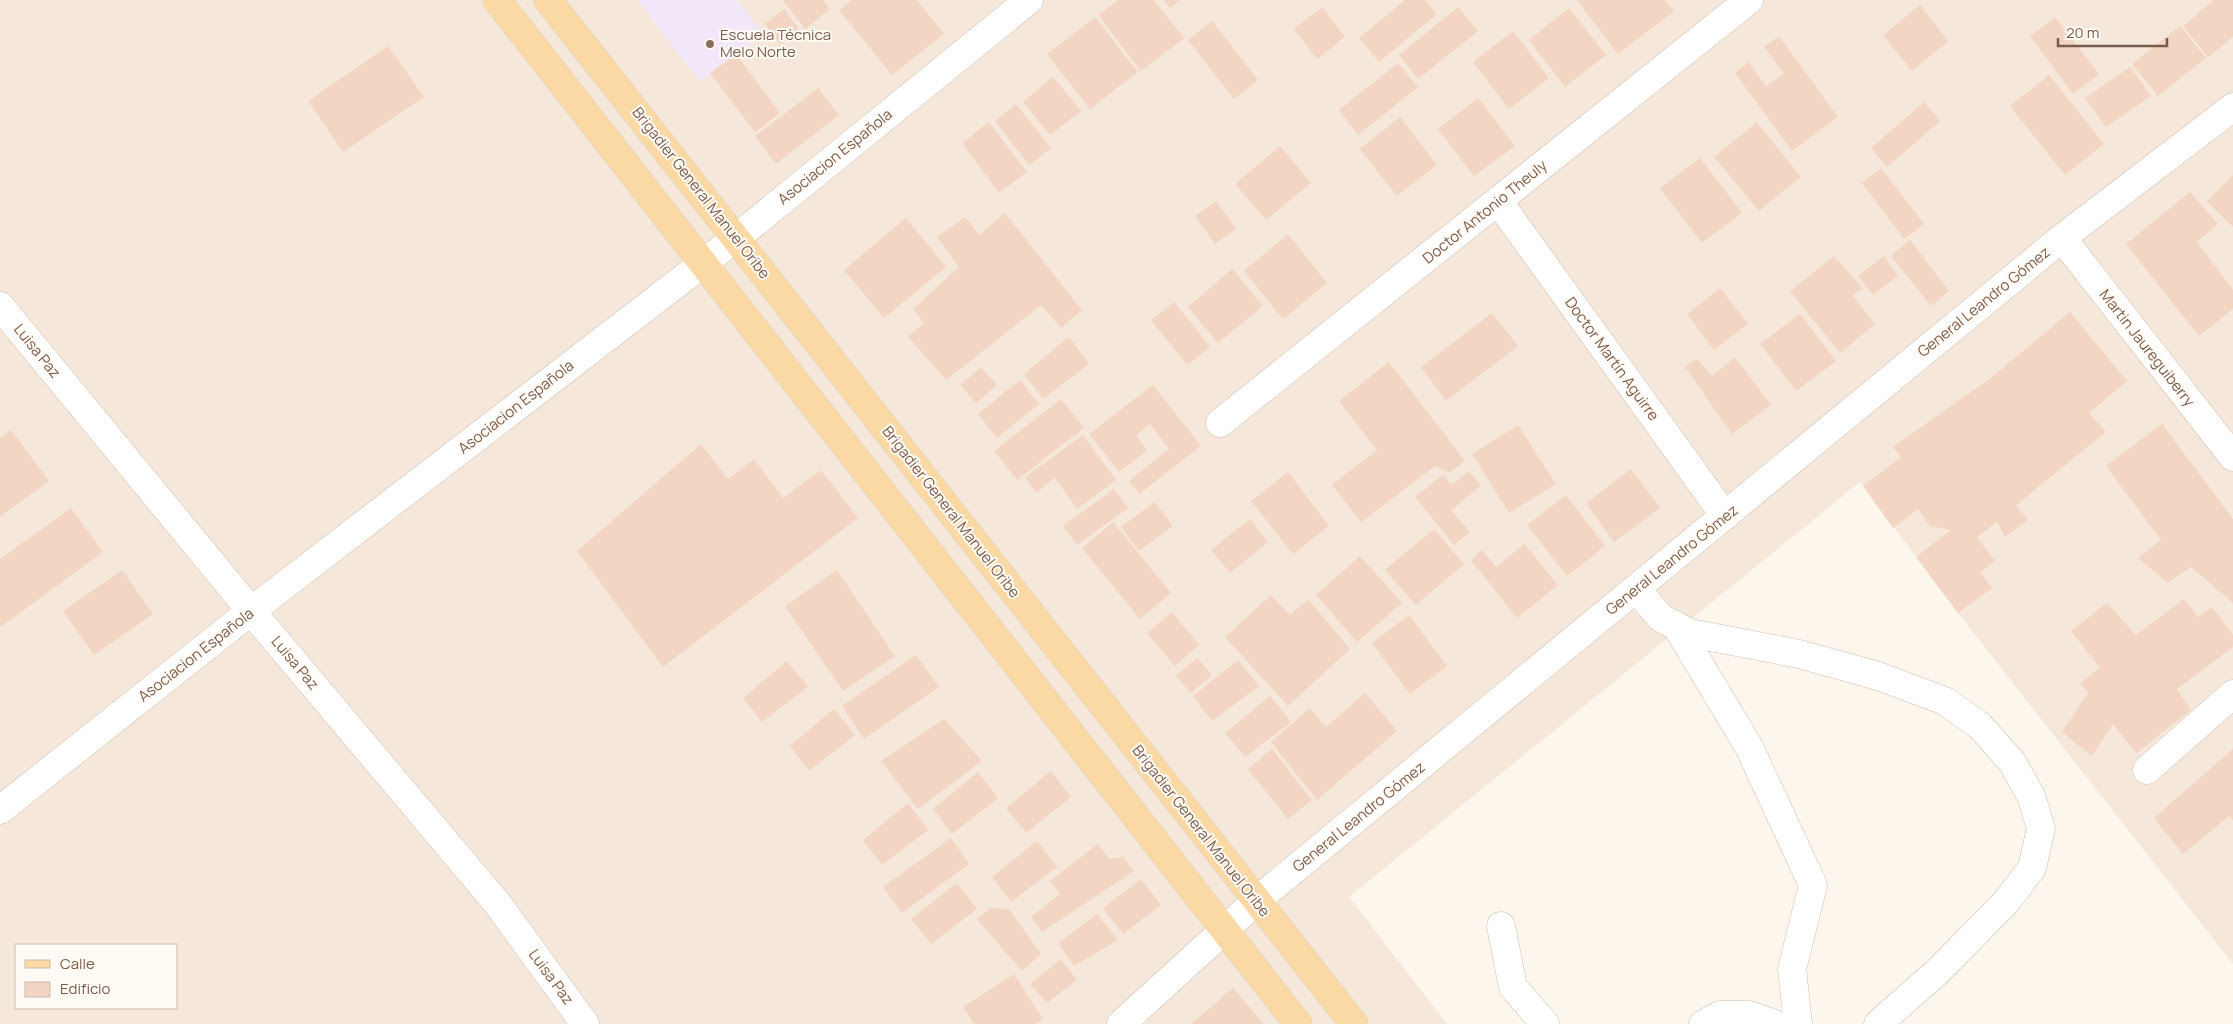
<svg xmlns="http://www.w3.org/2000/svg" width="2233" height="1024" font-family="Manrope,sans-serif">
	<rect width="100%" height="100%" fill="#fdf6ec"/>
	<path fill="#f5e8da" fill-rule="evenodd" d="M0,0H2233V964L1958,613L1860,482L1349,897L1447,1024H0ZM16,945H176V1008H16Z"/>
	<polygon fill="#f3e8fa" points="637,0 737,0 763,34 700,82"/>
	<g fill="#f3d5c3">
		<polygon points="783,0 823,0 830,9 805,29"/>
		<polygon points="851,0 917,0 944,34 892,75 839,10"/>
		<polygon points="1118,0 1154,0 1184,38 1141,71 1098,15"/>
		<polygon points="1164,0 1180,0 1170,8"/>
		<polygon points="1405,0 1425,0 1437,14 1379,62 1359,38"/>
		<polygon points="1577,0 1665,0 1674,11 1618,54"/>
		<polygon points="2214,0 2233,0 2233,37 2208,57 2183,26"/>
		<polygon points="1920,5 1948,41 1912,71 1883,35"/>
		<polygon points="1322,7 1345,37 1317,59 1294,29"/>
		<polygon points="1458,7 1478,31 1418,79 1399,55"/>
		<polygon points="1569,8 1606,55 1565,87 1529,40"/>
		<polygon points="784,9 799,29 780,44 765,24"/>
		<polygon points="1095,17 1138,72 1090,109 1047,54"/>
		<polygon points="2055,17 2099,74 2073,94 2030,36"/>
		<polygon points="1212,21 1258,80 1234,99 1188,40"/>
		<polygon points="2180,26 2206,58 2158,96 2132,64"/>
		<polygon points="1513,31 1549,78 1509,109 1473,62"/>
		<polygon points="1779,36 1838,117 1792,151 1735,73 1748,62 1766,86 1784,74 1764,47"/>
		<polygon points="388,46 424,97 343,152 308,101"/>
		<polygon points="736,54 780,113 755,132 710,73"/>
		<polygon points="1398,63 1418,87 1358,135 1339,110"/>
		<polygon points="2130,67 2151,96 2106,127 2085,98"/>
		<polygon points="2049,75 2104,144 2065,175 2010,106"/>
		<polygon points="1053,77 1081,111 1050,135 1023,102"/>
		<polygon points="818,88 839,115 776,164 755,136"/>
		<polygon points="1478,98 1515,146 1474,176 1438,129"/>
		<polygon points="1924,102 1940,121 1887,167 1871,148"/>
		<polygon points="1016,104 1051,148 1029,165 995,121"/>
		<polygon points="1400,117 1437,165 1397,196 1360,149"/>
		<polygon points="989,122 1027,172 999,193 962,143"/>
		<polygon points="1757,122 1801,177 1759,211 1714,157"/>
		<polygon points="1280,146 1311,183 1266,220 1235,184"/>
		<polygon points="1700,158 1742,213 1702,243 1660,188"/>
		<polygon points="1881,168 1924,224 1904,239 1862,183"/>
		<polygon points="2233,175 2233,227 2207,201"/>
		<polygon points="2190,192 2218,224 2197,242 2233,290 2233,309 2199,336 2126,244"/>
		<polygon points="1216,201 1236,229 1215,244 1195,216"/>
		<polygon points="1005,213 1082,310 1061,328 1041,305 946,380 908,337 924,323 913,309 959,267 937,237 965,217 979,235"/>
		<polygon points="906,218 946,267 884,318 844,270"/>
		<polygon points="1288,234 1327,283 1283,319 1244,271"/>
		<polygon points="1910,240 1949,291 1931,306 1891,256"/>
		<polygon points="1834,256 1863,289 1852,295 1875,324 1840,353 1790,291"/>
		<polygon points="1884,256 1898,276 1873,295 1858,276"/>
		<polygon points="1232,269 1263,306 1218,343 1188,307"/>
		<polygon points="1720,288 1748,324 1714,350 1687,314"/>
		<polygon points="1174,302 1210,347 1187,365 1151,320"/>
		<polygon points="2070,312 2127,381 2089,413 2106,432 2016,505 2028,520 2005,537 1997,522 1977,537 1995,561 1980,572 1992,588 1958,613 1916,557 1951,530 1930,526 1918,509 1893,528 1863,486 1901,457 1893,447 1992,377"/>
		<polygon points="1492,313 1518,346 1446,401 1421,367"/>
		<polygon points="1800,314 1836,361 1796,391 1760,344"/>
		<polygon points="1069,337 1089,364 1043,399 1024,374"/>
		<polygon points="1735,357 1771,405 1732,434 1685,367 1697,359 1712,376"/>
		<polygon points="1389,362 1465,461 1449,473 1435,466 1361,522 1332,485 1377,450 1339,401"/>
		<polygon points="981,367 997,385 976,403 960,385"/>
		<polygon points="1020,380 1039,404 997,438 978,414"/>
		<polygon points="1153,385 1201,446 1139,494 1129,481 1169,449 1150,424 1136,435 1147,450 1119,472 1089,434"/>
		<polygon points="1061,399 1084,428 1017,480 994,451"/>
		<polygon points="2162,424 2233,519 2233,603 2191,567 2168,583 2138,558 2161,540 2106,466"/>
		<polygon points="1518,425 1556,484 1509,513 1472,454"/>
		<polygon points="11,430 49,481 0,517 0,438"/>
		<polygon points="1083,435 1116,480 1077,509 1055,478 1036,493 1025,477"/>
		<polygon points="701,444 728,479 754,459 783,498 821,470 858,518 663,667 577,551"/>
		<polygon points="1631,469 1660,508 1614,542 1586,503"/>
		<polygon points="1469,471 1481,486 1451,510 1470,532 1454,545 1415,497 1443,475 1452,485"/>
		<polygon points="1288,472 1329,526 1293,554 1251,501"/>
		<polygon points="1114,489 1128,508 1077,545 1063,526"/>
		<polygon points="1566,495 1605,546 1567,576 1527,525"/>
		<polygon points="1155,502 1173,526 1139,551 1121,527"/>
		<polygon points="71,508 103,552 2,626 0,625 0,559"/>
		<polygon points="1250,519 1268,542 1230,573 1211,550"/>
		<polygon points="1113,522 1171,593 1140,619 1082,548"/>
		<polygon points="1434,529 1464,564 1416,605 1385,570"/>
		<polygon points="1524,544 1558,585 1517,618 1471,560 1482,550 1496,567"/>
		<polygon points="1360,556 1402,603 1357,642 1316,595"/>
		<polygon points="122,570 153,614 94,655 63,611"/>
		<polygon points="837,570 895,656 843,691 785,606"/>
		<polygon points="1271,595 1290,615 1308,599 1350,649 1288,706 1225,637"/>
		<polygon points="2184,599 2198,617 2212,607 2233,635 2233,647 2177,689 2191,710 2136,753 2113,724 2092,756 2062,732 2088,693 2080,683 2100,668 2071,631 2107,603 2136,635"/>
		<polygon points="1172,612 1199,645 1175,666 1147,633"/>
		<polygon points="1409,615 1447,666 1410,694 1372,643"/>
		<polygon points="916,655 939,687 864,739 842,706"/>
		<polygon points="1197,658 1212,675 1191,693 1176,676"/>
		<polygon points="1238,660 1259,686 1212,721 1193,696"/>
		<polygon points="787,661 808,687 762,722 743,698"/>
		<polygon points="1365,693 1397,731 1317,800 1271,742 1310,708 1326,727"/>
		<polygon points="1270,696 1291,722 1245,757 1225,733"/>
		<polygon points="834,709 855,735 809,771 790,746"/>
		<polygon points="944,719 982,761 918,809 881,761"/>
		<polygon points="1272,749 1312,800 1288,819 1248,769"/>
		<polygon points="2233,749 2233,820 2229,816 2183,854 2154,818"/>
		<polygon points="1051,771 1071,797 1026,833 1006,808"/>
		<polygon points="978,772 998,798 952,834 933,809"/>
		<polygon points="908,803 928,830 882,865 863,840"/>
		<polygon points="951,838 969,864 902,913 883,887"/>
		<polygon points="1037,841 1057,867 1011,902 992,877"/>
		<polygon points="1098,844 1109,859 1123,857 1134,871 1042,932 1031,917 1060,894 1050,881"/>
		<polygon points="1141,879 1161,905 1123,934 1103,908"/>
		<polygon points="957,883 977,909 931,944 911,919"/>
		<polygon points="990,908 1009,909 1041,954 1022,971 977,919"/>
		<polygon points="1097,914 1118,940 1074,966 1058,943"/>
		<polygon points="1061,959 1077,980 1047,1003 1030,984"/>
		<polygon points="1014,974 1043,1019 1035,1024 974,1024 963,1007"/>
		<polygon points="1233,988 1264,1024 1191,1024"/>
	</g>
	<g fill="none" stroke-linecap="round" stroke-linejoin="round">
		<g stroke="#d1beb0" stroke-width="29">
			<g id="street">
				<polyline points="1498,201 1725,516"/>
				<polyline points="2062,238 2233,457"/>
				<polyline points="0,306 251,611 497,903 585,1024"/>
				<polyline points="1220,423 1749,0"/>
				<polyline points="1636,589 1661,618 1690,633 1799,654 1878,676 1945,701 1980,726 2012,762 2031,796 2041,828 2032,868 2006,902 1937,972 1878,1024"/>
				<polyline points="1677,627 1749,747 1813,885 1792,969 1798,1024"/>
				<polyline points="2147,770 2233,694"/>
				<polyline points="0,810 251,611 736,238 1029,0"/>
				<polyline points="1501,926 1513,987 1545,1024"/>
				<polyline points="1121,1024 1256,901 2062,238 2233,107"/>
				<polyline points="1703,1024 1720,1015 1749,1015 1775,1024"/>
			</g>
		</g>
		<g stroke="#dad1cd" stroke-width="29">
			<g id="primary">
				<polyline points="497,0 1298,1024"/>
				<polyline points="548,0 1354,1024"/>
			</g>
		</g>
		<use href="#street" stroke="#fff" stroke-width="28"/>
		<use href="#primary" stroke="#fbd9a5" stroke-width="28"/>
	</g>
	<circle fill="#8d6e63" stroke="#fffaf3" stroke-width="2" cx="710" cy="44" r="5"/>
	<g text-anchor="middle" stroke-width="4" stroke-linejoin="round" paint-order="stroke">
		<g font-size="15" fill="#785e54" stroke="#fffaf3" text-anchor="start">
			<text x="720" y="40">Escuela Técnica<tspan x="720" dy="17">Melo Norte</tspan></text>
		</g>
		<g font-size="15" fill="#7a5c4d" stroke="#fffaf3">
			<text transform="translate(835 157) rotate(-39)" y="5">Asociacion Española</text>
			<text transform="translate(701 193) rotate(52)" y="5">Brigadier General Manuel Oribe</text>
			<text transform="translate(1485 212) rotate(-39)" y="5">Doctor Antonio Theuly</text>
			<text transform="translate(1984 302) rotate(-39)" y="5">General Leandro Gómez</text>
			<text transform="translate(2147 348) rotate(52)" y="5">Martin Jaureguiberry</text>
			<text transform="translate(37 351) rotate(51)" y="5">Luisa Paz</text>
			<text transform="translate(1612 359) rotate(54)" y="5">Doctor Martín Aguirre</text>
			<text transform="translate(516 407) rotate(-38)" y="5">Asociacion Española</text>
			<text transform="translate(951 512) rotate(52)" y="5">Brigadier General Manuel Oribe</text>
			<text transform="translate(1672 560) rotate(-39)" y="5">General Leandro Gómez</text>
			<text transform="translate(196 655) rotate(-38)" y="5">Asociacion Española</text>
			<text transform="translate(295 663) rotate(50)" y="5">Luisa Paz</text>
			<text transform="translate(1359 817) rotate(-39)" y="5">General Leandro Gómez</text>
			<text transform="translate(1201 831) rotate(52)" y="5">Brigadier General Manuel Oribe</text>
			<text transform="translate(551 977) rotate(54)" y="5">Luisa Paz</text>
		</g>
	</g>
	<rect x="15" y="944" width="162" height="65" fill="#fffaf3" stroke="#cabbb1"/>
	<rect x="25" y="960" width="25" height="8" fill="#fbd9a5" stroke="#cabbb1"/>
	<text x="60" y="969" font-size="15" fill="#7a5c4d">Calle</text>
	<rect x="25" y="982" width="25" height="15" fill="#f3d5c3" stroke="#cabbb1"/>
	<text x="60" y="994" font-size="15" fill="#7a5c4d">Edificio</text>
	<path d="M2058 38v8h109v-8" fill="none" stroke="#7a5c4d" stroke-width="2.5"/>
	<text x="2066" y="38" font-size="15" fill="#7a5c4d" stroke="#fffaf3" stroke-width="4" paint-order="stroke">20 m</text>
</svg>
